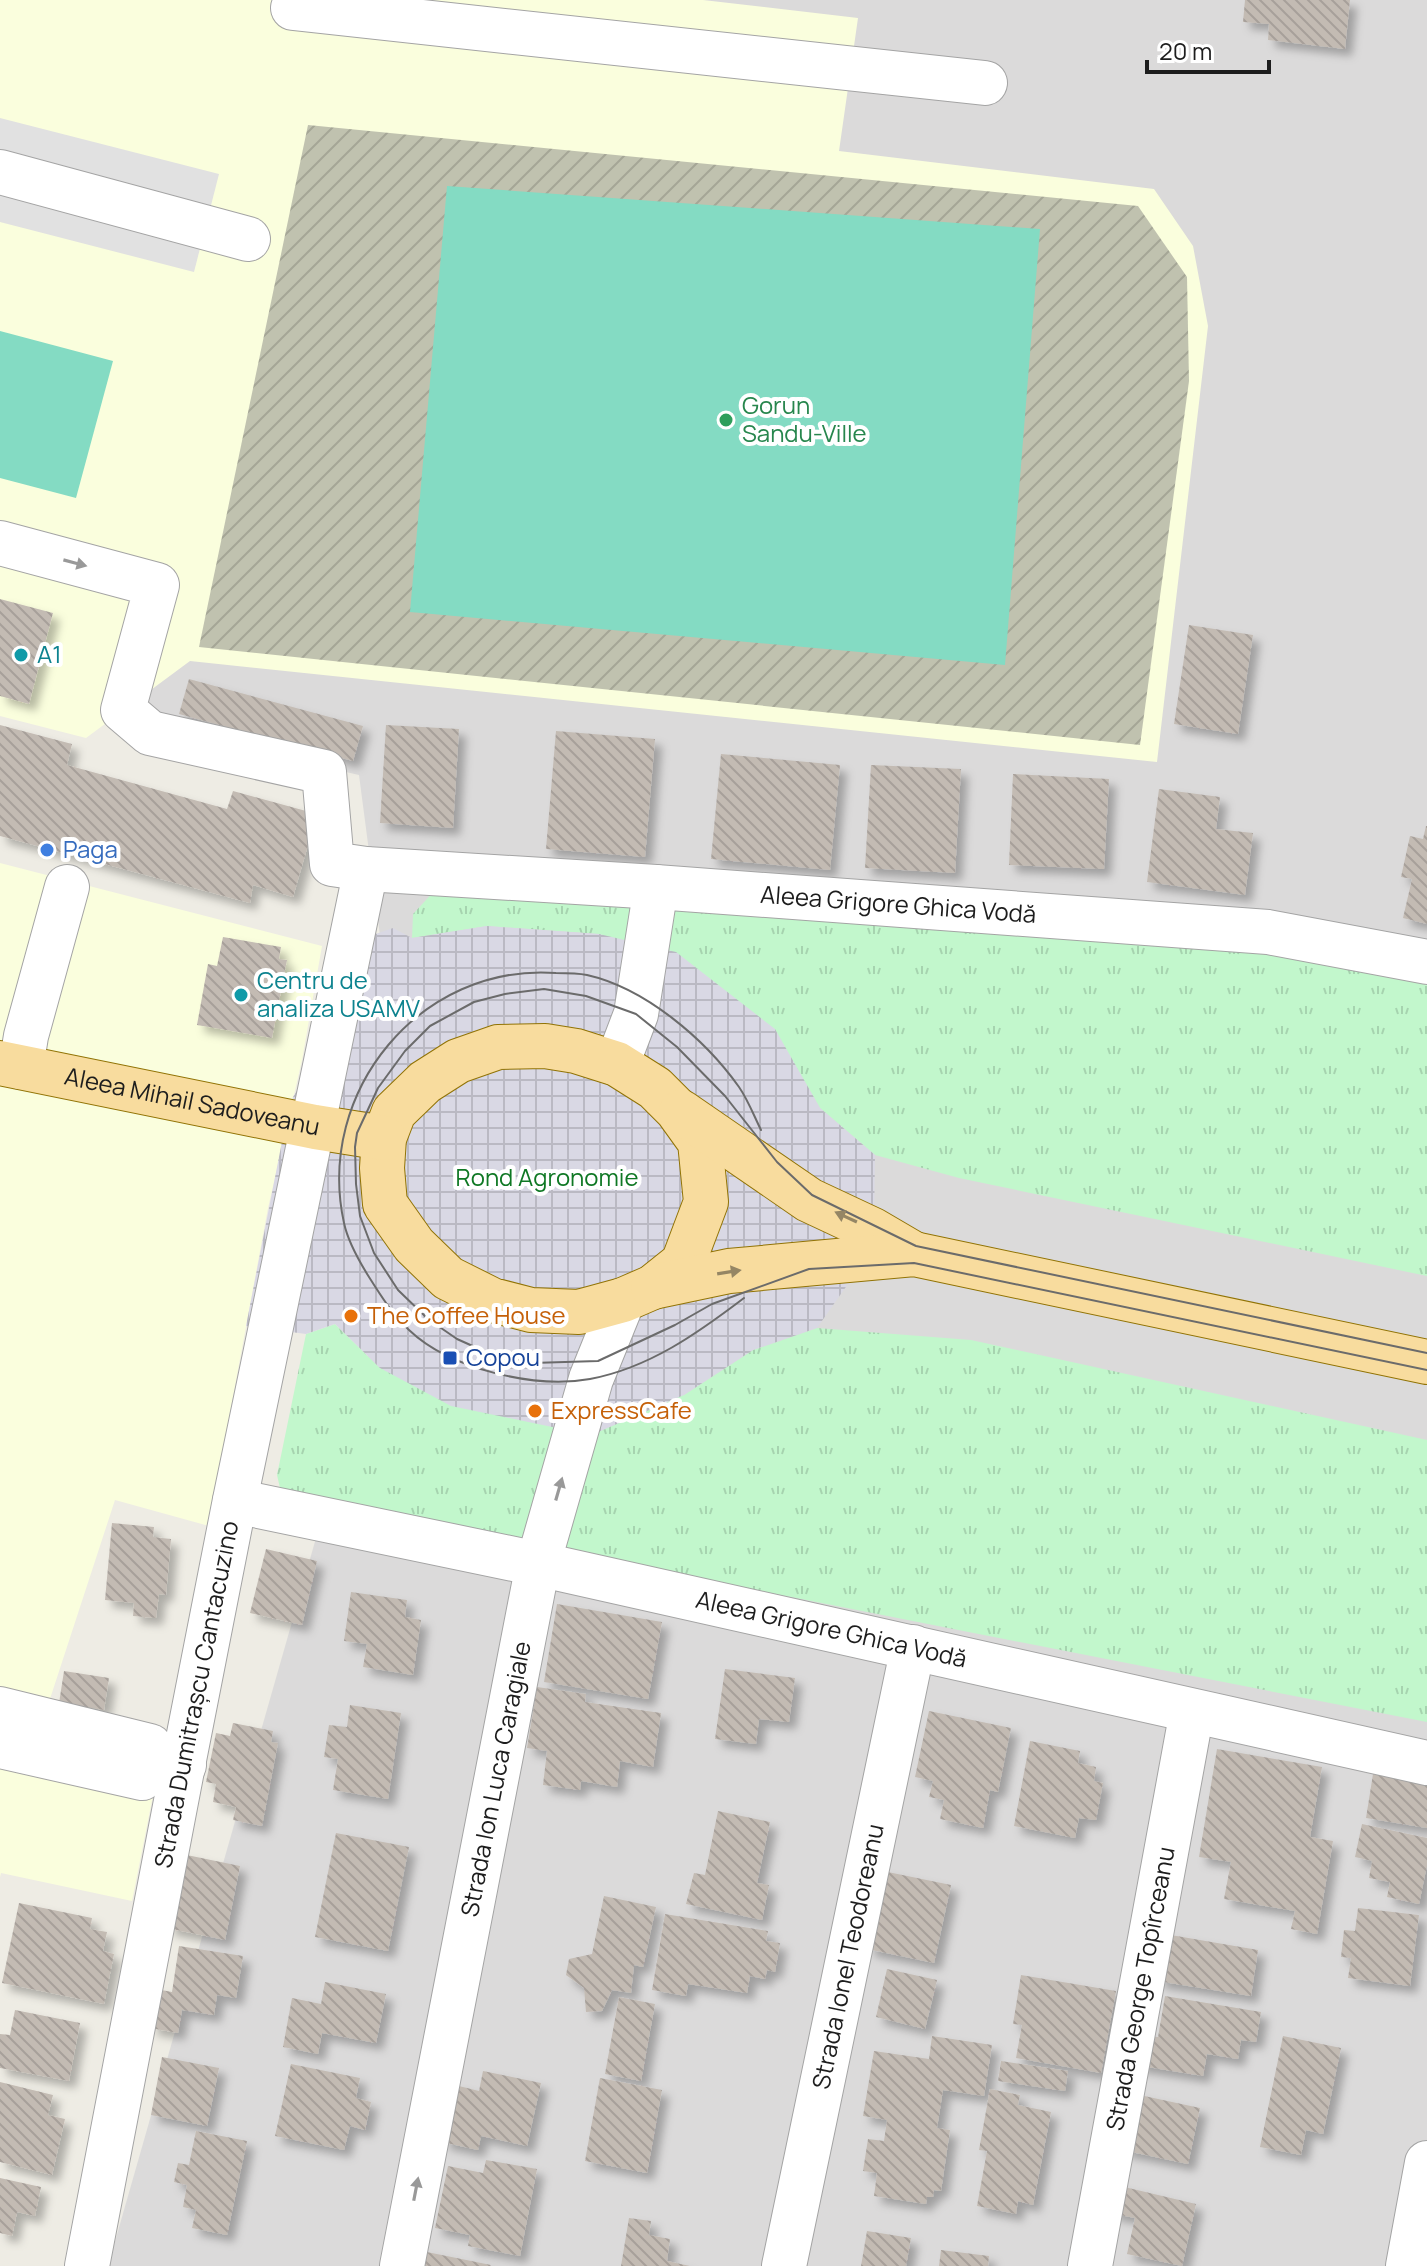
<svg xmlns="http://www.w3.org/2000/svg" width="1427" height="2266" font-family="Manrope,sans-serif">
	<defs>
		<pattern id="construction-furrows" width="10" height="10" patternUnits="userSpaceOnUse" patternTransform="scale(2)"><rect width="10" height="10" fill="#c0c2af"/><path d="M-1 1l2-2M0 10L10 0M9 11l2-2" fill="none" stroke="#a5a696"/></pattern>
		<pattern id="park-tufts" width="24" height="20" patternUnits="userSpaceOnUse" patternTransform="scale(2)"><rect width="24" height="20" fill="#c2f7cc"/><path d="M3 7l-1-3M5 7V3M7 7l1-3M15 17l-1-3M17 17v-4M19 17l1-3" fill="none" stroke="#a6d3af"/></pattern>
		<pattern id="plaza-grid" width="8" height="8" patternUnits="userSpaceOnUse" patternTransform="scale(2)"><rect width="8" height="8" fill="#d9d8e4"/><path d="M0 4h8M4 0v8" fill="none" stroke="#bab9c3"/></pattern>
		<pattern id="building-back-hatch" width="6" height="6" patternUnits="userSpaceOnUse" patternTransform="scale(2)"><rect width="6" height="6" fill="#c3bbb3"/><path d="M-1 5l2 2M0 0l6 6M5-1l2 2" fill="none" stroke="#a7a09a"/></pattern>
		<filter id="shadow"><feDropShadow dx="7" dy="7" stdDeviation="4" flood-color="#0004"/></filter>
	</defs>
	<rect width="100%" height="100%" fill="#eeece4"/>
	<polygon fill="#dbdada" points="311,0 1427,0 1427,2266 108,2266 414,1195 359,775 104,716"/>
	<g fill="#fafedd">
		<polygon points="0,0 703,0 858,18 839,151 1154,189 1193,246 1208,326 1157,762 190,661 86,738 0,716"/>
		<polygon points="0,863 322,946 302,1060 268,1208 209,1526 115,1500 48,1705 166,1730 132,1901 1,1873 0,1877"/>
	</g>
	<polygon fill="url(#construction-furrows)" points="308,125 1138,206 1187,277 1189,381 1140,745 199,647"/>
	<g fill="url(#park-tufts)">
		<polygon points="438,887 1291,949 1427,977 1427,1276 959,1178 875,1155 820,1108 774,1029 599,934 487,926 412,938 413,914"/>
		<polygon points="335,1324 380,1368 684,1395 753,1350 817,1328 971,1340 1427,1440 1427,1722 282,1497 277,1475 306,1334"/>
	</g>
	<g fill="#84dbc3">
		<polygon points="447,186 1040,229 1005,665 410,612"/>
		<polygon points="0,331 113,361 76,498 0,478"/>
	</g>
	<polygon fill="#e1e1e1" points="0,118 219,174 194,272 0,222"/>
	<polygon fill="url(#plaza-grid)" points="487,926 599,934 676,952 775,1029 820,1108 875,1155 874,1225 862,1264 817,1328 753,1350 684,1395 596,1433 557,1428 451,1406 380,1368 335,1324 306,1334 246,1326 286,1121 293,1097 314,1064 338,947 393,928 412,938"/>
	<g fill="url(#building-back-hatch)" filter="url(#shadow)">
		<polygon points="1245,0 1350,0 1345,49 1268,40 1269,24 1243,22"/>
		<polygon points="0,599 53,613 29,704 0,696"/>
		<polygon points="1189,625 1253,635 1238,734 1174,724"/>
		<polygon points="189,679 363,726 353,761 179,714"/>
		<polygon points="0,725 72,744 67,765 227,809 233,791 317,814 293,897 253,885 250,903 0,836"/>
		<polygon points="386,725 459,729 453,828 380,823"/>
		<polygon points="556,731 655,739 645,857 546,849"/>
		<polygon points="721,754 840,765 830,870 711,859"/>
		<polygon points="871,765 961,769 955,873 865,868"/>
		<polygon points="1013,774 1109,779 1104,869 1009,865"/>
		<polygon points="1159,789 1220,797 1216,829 1253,833 1245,895 1147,882"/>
		<polygon points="1426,826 1427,826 1427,924 1403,918 1412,879 1401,877 1410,836 1423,839"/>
		<polygon points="223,937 281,947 279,959 287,960 272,1038 197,1025 208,964 217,966"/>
		<polygon points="112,1523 154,1527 153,1537 171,1539 166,1595 159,1594 156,1618 133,1616 134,1603 105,1600"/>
		<polygon points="266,1549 317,1561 302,1625 250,1613"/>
		<polygon points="351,1592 407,1600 405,1617 421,1620 413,1675 363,1667 367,1644 344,1641"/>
		<polygon points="557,1604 662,1622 648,1699 544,1682"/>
		<polygon points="725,1669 795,1678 789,1722 759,1719 756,1744 715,1739"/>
		<polygon points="64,1671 109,1678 104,1710 59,1703"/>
		<polygon points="537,1687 586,1694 585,1702 661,1713 653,1767 620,1761 617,1787 581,1781 580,1790 543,1785 547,1751 527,1748"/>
		<polygon points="350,1705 401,1713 388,1799 333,1790 338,1759 324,1757 329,1725 347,1727"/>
		<polygon points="929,1711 1011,1728 998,1792 990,1790 983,1828 940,1819 944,1800 929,1797 933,1781 915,1777"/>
		<polygon points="233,1723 273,1731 271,1742 278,1743 262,1826 233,1820 236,1807 213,1802 216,1784 206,1782 216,1733 230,1736"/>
		<polygon points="1030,1741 1080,1751 1078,1763 1096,1767 1094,1781 1103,1783 1096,1820 1079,1818 1075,1838 1014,1826"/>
		<polygon points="1217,1749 1322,1767 1310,1837 1333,1841 1317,1934 1291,1929 1295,1911 1224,1899 1231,1862 1199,1857"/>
		<polygon points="1373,1774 1427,1783 1427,1828 1366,1818"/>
		<polygon points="718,1811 770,1822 757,1883 769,1885 762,1920 686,1904 694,1873 705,1875"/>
		<polygon points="1362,1824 1427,1838 1427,1865 1419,1904 1387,1897 1390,1882 1369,1878 1372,1861 1355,1857"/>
		<polygon points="336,1833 409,1847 388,1951 315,1937"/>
		<polygon points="182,1854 240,1866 225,1940 167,1928"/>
		<polygon points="883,1871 951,1885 934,1963 867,1949"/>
		<polygon points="604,1896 656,1907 643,1967 634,1965 631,1993 612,1990 602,2011 586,2012 584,1988 566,1975 569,1959 592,1954"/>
		<polygon points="19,1903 92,1918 90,1929 107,1932 103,1951 114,1954 104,2004 2,1983"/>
		<polygon points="1358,1908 1419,1915 1410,1986 1348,1978 1351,1958 1341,1957 1344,1930 1355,1931"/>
		<polygon points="665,1914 768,1931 766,1941 780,1943 775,1972 767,1970 765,1979 750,1976 747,1993 688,1984 686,1996 652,1990"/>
		<polygon points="1165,1934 1258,1950 1251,1996 1157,1981"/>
		<polygon points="179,1946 243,1956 236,1998 217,1995 214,2015 182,2010 178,2033 150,2028 156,1989 172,1992"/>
		<polygon points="887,1969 937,1980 925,2029 876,2017"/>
		<polygon points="1021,1975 1116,1991 1101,2073 1016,2058 1022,2025 1013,2024"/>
		<polygon points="325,1982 386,1994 376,2043 322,2033 318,2054 283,2047 292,1998 321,2004"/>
		<polygon points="1165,1996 1261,2012 1256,2042 1241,2040 1238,2059 1207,2054 1203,2076 1135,2065 1141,2035 1158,2037"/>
		<polygon points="619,1997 655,2004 641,2081 605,2074"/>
		<polygon points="15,2010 80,2023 69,2081 0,2068 0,2034 10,2035"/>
		<polygon points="932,2036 992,2045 984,2096 943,2090 937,2128 950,2130 941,2191 934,2190 933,2197 927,2197 926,2204 874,2196 877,2173 863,2171 868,2139 884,2141 887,2120 863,2116 874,2051 929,2059"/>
		<polygon points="1283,2036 1341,2048 1323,2134 1306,2130 1301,2155 1260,2147"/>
		<polygon points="162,2057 219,2068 207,2126 151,2115"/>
		<polygon points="1001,2061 1068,2071 1065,2091 998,2081"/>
		<polygon points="291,2064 360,2078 356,2098 371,2102 365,2130 350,2126 344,2150 275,2136"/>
		<polygon points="483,2071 541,2083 527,2146 481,2136 478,2150 442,2142 455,2085 479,2091"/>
		<polygon points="600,2078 662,2090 647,2173 585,2161"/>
		<polygon points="0,2082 53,2095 48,2115 65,2119 52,2175 0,2162"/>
		<polygon points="990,2089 1020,2095 1018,2105 1051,2112 1033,2205 1018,2201 1016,2214 977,2206 987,2151 979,2150"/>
		<polygon points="1135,2094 1200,2108 1188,2164 1122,2150"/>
		<polygon points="196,2131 247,2141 227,2235 192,2228 196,2210 183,2207 187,2185 174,2182 178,2163 189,2165"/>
		<polygon points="486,2160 537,2169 520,2256 468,2246 470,2235 435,2228 448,2166 483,2173"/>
		<polygon points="0,2178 41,2187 35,2216 17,2212 12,2236 0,2233"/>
		<polygon points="1116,2185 1196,2204 1182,2266 1127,2254 1135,2218 1110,2213"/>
		<polygon points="629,2218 651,2221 649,2235 670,2239 667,2261 690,2266 621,2266"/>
		<polygon points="867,2231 911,2238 906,2266 861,2266"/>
		<polygon points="941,2250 989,2256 988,2266 939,2266"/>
		<polygon points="422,2251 491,2265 490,2266 419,2266"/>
	</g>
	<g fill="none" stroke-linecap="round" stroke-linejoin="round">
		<g stroke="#a4a4a4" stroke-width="46">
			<g id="minor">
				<polyline points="293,8 985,83"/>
				<polyline points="0,172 248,239"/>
				<path id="s1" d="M0,543L157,585L123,710L150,733L324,772L332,864L366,869L656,887L1268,932L1427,962"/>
				<polyline points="617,1064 636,1014 656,887"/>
				<polyline points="21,1067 26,1036 67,887"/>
				<path id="s2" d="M235,1501L538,1564L1427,1763"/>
				<polyline points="0,1709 150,1746 159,1763 184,1765"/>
				<polyline points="0,1746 142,1778 159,1763"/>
				<path id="s3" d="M87,2266C136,2011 184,1755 235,1500C277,1289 324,1080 366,869"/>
				<path id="s4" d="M402,2266L538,1564L591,1379L623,1300"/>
				<path id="s5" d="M784,2266L913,1647"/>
				<path id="s6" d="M1090,2266L1192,1711"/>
				<polyline points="1408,2266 1427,2163"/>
			</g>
		</g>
		<g stroke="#917305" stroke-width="46">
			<g id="major">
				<polygon points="545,1046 576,1051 617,1064 655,1088 677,1110 700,1142 706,1202 683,1263 653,1287 623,1300 579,1312 531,1310 492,1300 448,1278 414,1245 385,1204 382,1168 384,1138 394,1112 425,1082 458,1061 498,1047"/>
				<path id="s7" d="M0,1063L315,1127L384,1138"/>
				<polyline points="681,1112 809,1200 873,1230 914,1254"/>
				<polyline points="653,1287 729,1271 914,1254 1427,1362"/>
			</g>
		</g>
		<use href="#minor" stroke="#fff" stroke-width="44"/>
		<use href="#major" stroke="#f8dc9e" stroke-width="44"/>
		<g stroke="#6b6b6b" stroke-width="2">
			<path d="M744,1298C698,1333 649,1368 590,1379C535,1389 450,1369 409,1330C393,1315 381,1296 369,1277C359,1261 348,1242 344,1223C315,1091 421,963 556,973C566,973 577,973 587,975C645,988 705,1039 739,1087C748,1100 754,1116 761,1130"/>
			<polyline points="1427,1353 916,1246 812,1195 777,1162 725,1096 677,1047 636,1014 586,996 544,989 505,994 474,1002 430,1026 405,1051 378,1088 357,1133 355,1147 356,1184 360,1216 374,1253 398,1290 428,1319 457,1339 495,1356 532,1363 598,1361 675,1325 712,1304 809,1269 914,1263 1427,1370"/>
		</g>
	</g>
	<defs><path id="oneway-solid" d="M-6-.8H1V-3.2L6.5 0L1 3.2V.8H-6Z" transform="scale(2)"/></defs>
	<g fill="#999">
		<use href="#oneway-solid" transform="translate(75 563) rotate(15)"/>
		<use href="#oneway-solid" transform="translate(559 1489) rotate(-74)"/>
		<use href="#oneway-solid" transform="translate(416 2189) rotate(-79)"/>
	</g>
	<g fill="#958664">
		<use href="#oneway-solid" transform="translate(846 1217) rotate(-155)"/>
		<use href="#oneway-solid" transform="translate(729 1272) rotate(-9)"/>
	</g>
	<circle fill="#2e9e5b" stroke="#fff" stroke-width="3" cx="726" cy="420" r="8"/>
	<g fill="#0f9aa8" stroke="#fff" stroke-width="3">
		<circle cx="21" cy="655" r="8"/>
		<circle cx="241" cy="995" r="8"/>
	</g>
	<circle fill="#3f7fe0" stroke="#fff" stroke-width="3" cx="47" cy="850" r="8"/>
	<g fill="#e8710a" stroke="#fff" stroke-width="3">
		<circle cx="351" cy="1316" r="8"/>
		<circle cx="535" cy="1411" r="8"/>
	</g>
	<rect fill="#1a4fb4" stroke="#fff" stroke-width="3" x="442" y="1350" width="16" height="16" rx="4"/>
	<g text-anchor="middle" stroke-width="8" stroke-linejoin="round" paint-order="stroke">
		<g font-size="24" fill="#27864d" stroke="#fff" text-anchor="start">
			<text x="742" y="414">Gorun<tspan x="742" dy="28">Sandu-Ville</tspan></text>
		</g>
		<g font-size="24" fill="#0d838f" stroke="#fff" text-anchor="start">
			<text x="37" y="663">A1</text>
			<text x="257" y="989">Centru de<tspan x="257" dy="28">analiza USAMV</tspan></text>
		</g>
		<g font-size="24" fill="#366cbe" stroke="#fff" text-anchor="start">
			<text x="63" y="858">Paga</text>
		</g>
		<g font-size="24" fill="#1d1d1d" stroke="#fff">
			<text dy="8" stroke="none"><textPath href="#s1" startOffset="1166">Aleea Grigore Ghica Vodă</textPath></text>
			<text dy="8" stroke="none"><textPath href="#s7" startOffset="196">Aleea Mihail Sadoveanu</textPath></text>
			<text dy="8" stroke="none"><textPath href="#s2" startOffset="610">Aleea Grigore Ghica Vodă</textPath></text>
			<text dy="8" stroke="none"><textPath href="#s3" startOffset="582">Strada Dumitrașcu Cantacuzino</textPath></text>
			<text dy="8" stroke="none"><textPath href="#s4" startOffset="496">Strada Ion Luca Caragiale</textPath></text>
			<text dy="8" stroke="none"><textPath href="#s5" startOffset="316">Strada Ionel Teodoreanu</textPath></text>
			<text dy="8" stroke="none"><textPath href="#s6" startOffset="282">Strada George Topîrceanu</textPath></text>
		</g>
		<g font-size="24" fill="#0f7824" stroke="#fff">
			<text x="547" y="1186">Rond Agronomie</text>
		</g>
		<g font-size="24" fill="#c56008" stroke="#fff" text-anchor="start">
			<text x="367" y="1324">The Coffee House</text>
			<text x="551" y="1419">ExpressCafe</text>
		</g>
		<g font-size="24" fill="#164399" stroke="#fff" text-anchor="start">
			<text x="466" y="1366">Copou</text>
		</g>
	</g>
	<path d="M1147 60v12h122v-12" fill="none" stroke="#1d1d1d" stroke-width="4"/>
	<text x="1159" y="60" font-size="24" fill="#1d1d1d" stroke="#ffffff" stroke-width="6" paint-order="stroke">20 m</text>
</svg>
